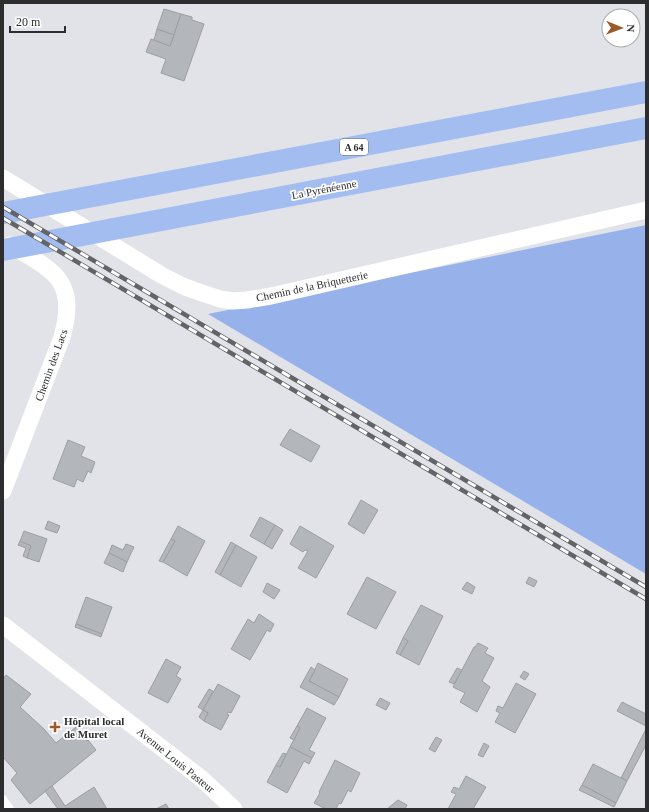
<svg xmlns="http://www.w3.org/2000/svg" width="649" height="812" font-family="'Times New Roman',serif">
	<rect width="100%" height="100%" fill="#e1e3e8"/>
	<polygon fill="#97b2ea" points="646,225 646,574 208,314"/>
	<g fill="#b3b6ba" stroke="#9b9ea2">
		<polygon points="164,9 181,14 174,35 157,29"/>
		<polygon points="181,14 192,17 192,20 204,24 184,81 161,73 166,59 146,52 151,39 170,46"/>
		<polygon points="157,29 174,35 170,46 154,40"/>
		<polygon points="290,429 320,446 311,462 280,445"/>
		<polygon points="68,440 85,447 81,456 95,462 91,473 88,471 83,482 77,479 74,487 53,479"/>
		<polygon points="361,500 378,510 364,534 348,524"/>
		<polygon points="260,517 275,525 264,544 250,536"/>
		<polygon points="48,521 60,526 57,533 45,529"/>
		<polygon points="275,525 283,530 272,549 264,544"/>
		<polygon points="178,526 205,541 187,576 163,562 175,541 171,539"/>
		<polygon points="300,526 334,546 316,578 298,568 308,551 305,550 303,552 290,544"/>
		<polygon points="24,531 47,539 39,562 27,558 31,546 20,541"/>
		<polygon points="171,539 175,541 163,562 159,561"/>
		<polygon points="20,541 31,546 27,558 23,556 26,548 18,545"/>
		<polygon points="231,542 236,545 220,575 215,572"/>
		<polygon points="126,544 134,547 127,562 109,553 112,545 123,550"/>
		<polygon points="236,545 257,557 241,587 220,575"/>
		<polygon points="109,553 127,562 123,572 104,563"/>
		<polygon points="367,577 396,592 376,629 347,614"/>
		<polygon points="529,577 537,581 534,587 526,583"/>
		<polygon points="467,582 475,587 472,594 462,589"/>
		<polygon points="267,583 280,590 274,599 263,592"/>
		<polygon points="86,597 112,607 102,634 76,624"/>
		<polygon points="421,605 443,616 419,665 400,655 408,641 403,638"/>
		<polygon points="259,614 274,624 270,632 267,630 250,660 231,649 248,619 254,623"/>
		<polygon points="76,624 102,634 101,637 75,627"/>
		<polygon points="403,638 408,641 400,655 396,653"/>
		<polygon points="478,643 488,648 485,653 494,658 482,681 490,687 477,712 460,702 465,693 453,687 474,647 475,647"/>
		<polygon points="166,659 181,667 176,676 181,679 168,703 148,693"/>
		<polygon points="318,663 348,679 339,697 309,681"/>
		<polygon points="311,667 315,670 309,681 339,697 334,705 300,687"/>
		<polygon points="457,668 462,670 454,684 449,682"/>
		<polygon points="524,671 529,674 525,680 520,677"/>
		<polygon points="6,675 31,694 20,707 44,729 56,743 76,727 87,741 88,740 96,750 30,804 11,780 17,773 3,757 3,679"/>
		<polygon points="516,683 536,694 515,733 495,722 500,713 496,711 498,706 503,708"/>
		<polygon points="218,684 240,696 231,713 228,712 227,714 229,715 221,730 204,721 208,713 203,710"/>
		<polygon points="209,689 213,691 203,710 198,707"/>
		<polygon points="380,698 390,703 386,710 376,705"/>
		<polygon points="622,702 646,714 646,726 617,711"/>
		<polygon points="307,708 326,718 309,750 315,753 312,758 290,747 300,728 297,726"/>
		<polygon points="203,710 208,713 204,721 199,717"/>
		<polygon points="297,726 300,728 294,740 290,738"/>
		<polygon points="646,729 646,745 627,781 621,778"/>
		<polygon points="436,737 442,740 435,752 429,749"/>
		<polygon points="484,743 489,746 483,757 478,755"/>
		<polygon points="290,747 312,758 309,764 304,761 287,793 267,782 276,765 280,767"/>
		<polygon points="283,753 286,754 280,767 276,765"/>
		<polygon points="335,760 360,773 351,792 348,790 341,804 339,803 336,809 326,809 314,803 320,793 319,792"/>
		<polygon points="593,764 627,781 616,803 582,785"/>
		<polygon points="466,776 486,787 473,809 448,809 456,794 451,792 454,787 459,789"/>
		<polygon points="582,785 616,803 614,807 579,790"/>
		<polygon points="52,786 65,806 94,787 107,809 58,809 45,791"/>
		<polygon points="398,800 407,805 405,809 387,809"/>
		<polygon points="166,804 169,809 156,809"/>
	</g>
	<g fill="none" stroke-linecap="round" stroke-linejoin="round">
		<polyline stroke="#fff" stroke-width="8" points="3,799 10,809"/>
		<g stroke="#fff" stroke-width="17">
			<polyline points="3,178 163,276 185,287 202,293 220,299 233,301 247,300 271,296 646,210"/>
			<path d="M3,491L62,337C78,280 54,271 10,245"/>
			<polyline points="3,625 202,779 234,809"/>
		</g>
		<g stroke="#a4bdf0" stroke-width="22">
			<polyline points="3,213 646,92"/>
			<polyline points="3,250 646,128"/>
		</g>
		<g stroke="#636467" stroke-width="4.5">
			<g id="rail">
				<polyline points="3,207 646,587"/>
				<polyline points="3,218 646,599"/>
			</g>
		</g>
		<use href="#rail" stroke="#fff" stroke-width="3" stroke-dasharray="9" stroke-linecap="butt"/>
	</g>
	<path fill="#9c5a28" stroke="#fff" stroke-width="1.5" d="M53 721h4v4h4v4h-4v4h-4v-4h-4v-4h4z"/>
	<g text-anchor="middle" stroke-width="3.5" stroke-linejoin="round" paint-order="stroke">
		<rect fill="#fff" stroke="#6c6c6d" stroke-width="1" x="340" y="139" width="28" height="16" rx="3"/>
		<g font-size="10" font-weight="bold" fill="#2d2d2f">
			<text x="354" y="151">A 64</text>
		</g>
		<g font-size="11" fill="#2d2d2f" stroke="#fff">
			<text transform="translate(324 189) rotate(-11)" y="4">La Pyrénéenne</text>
			<text transform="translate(312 286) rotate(-12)" y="4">Chemin de la Briquetterie</text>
			<text transform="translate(51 365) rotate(-70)" y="4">Chemin des Lacs</text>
			<text transform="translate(176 760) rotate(39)" y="4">Avenue Louis Pasteur</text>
		</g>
		<g font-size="11" font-weight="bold" fill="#2d2d2f" stroke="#fff" text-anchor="start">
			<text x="64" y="725">Hôpital local<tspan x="64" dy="13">de Muret</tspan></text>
		</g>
	</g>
	<rect width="649" height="812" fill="none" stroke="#2d2d2f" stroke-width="8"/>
	<g transform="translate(621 28) rotate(91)"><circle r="19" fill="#ffffff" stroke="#ababac"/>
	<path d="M0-3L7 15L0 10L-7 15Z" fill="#9c5a28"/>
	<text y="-6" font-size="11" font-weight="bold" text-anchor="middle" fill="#2d2d2f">N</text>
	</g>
	<path d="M10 26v6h55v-6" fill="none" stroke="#2d2d2f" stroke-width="2"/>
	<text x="16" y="26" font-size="12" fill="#2d2d2f" stroke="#ffffff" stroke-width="3" paint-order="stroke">20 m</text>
</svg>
